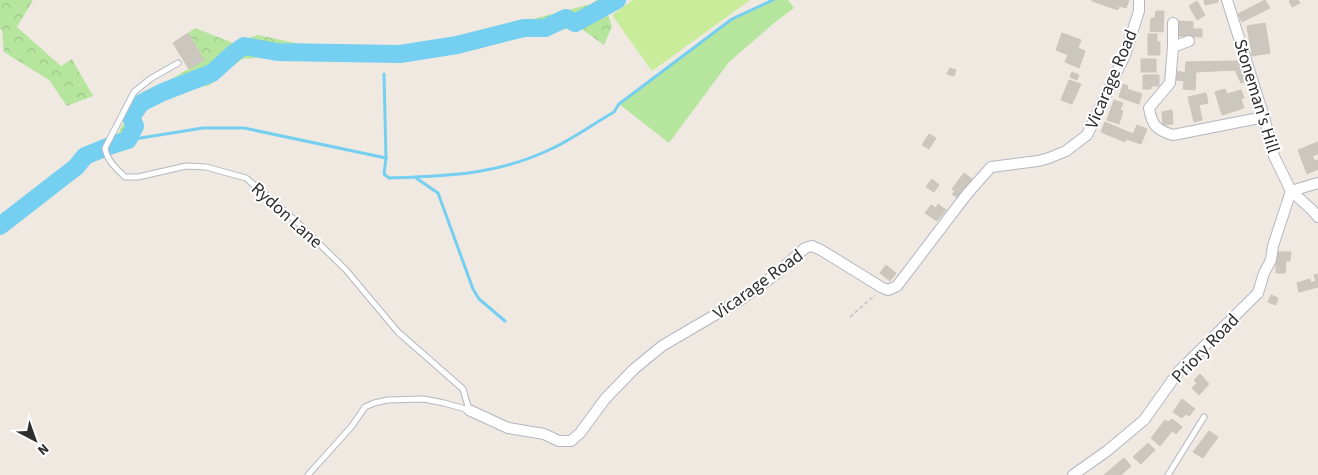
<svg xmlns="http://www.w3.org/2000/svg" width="1318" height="475" font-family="'Source Sans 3',sans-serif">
	<defs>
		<pattern id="forest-crowns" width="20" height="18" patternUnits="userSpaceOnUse" patternTransform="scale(1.25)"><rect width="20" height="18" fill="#b6e59e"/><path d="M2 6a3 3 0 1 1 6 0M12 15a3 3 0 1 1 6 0" fill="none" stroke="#9dc588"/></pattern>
	</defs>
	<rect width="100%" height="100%" fill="#efe9e1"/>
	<g fill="url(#forest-crowns)">
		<polygon points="0,0 33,0 17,27 61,66 72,59 93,96 67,106 49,80 4,52 2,30 0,29"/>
		<polygon points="597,0 623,0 607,12 612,26 604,45 579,27 489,41 427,57 384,61 344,58 280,56 242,59 208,86 186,87 131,117 135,126 128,140 112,145 127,117 140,97 204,60 188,33 195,28 233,43 258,35 314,47 413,50 591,4"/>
	</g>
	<polygon fill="#b6e59e" points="773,0 788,0 794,8 774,23 729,62 669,143 619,104 732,19"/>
	<polygon fill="#c9ec9a" points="633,0 750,0 652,71 612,15"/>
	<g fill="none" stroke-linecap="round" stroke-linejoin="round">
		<g stroke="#75cff0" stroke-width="3">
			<polyline points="384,74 386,158"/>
			<path d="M128,140L203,128H244L386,158L384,174L389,178C447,176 497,175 551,149C573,139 593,124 614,112L619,104L732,19L773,0"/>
			<polyline points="416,178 438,193 473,289 479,299 505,321"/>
		</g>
		<polyline stroke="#75cff0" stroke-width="18" points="0,226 76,167 85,156 112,145 128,140 135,126 131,117 141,103 163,92 212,73 234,53 244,46 277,52 400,54 457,45 524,28 545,28 566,18 575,23 617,0"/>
	</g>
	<g fill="#cbc7bf" stroke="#cbc5ba">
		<polygon points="1092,0 1129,0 1126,8 1119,6 1118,10 1092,1"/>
		<polygon points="1204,0 1218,0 1218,2 1205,5"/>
		<polygon points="1265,0 1270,8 1242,22 1238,14"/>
		<polygon points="1292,0 1298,0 1300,3 1292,7 1289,1"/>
		<polygon points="1197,1 1205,15 1197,20 1189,6"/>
		<polygon points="1156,11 1164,11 1163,32 1150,31 1151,18 1155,18"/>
		<polygon points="1179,21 1193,22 1193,29 1202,29 1202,37 1178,36"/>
		<polygon points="1265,23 1270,53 1252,56 1247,26"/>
		<polygon points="188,33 204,60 189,69 173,43"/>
		<polygon points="1062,33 1081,40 1078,48 1085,51 1079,68 1065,62 1068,55 1056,50"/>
		<polygon points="1148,34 1157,34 1157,42 1160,42 1160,55 1148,55"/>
		<rect x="1141" y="59" width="15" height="13"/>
		<polygon points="1239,61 1248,80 1241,83 1235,70 1196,72 1195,90 1183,89 1184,81 1176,80 1178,71 1185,73 1186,62"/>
		<polygon points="950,68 956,70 954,76 947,74"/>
		<polygon points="1072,72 1079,75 1077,80 1070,77"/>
		<polygon points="1143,75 1159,75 1159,86 1151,86 1151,89 1143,89"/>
		<polygon points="1069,80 1081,84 1072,104 1061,100"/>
		<polygon points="1123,84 1128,86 1127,89 1142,94 1139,104 1119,97"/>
		<polygon points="1225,89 1227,94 1241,90 1244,98 1241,99 1244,108 1222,115 1215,92"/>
		<polygon points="1206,93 1208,103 1199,105 1202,120 1194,122 1188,97"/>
		<polygon points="1114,100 1123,103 1120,110 1123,111 1119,124 1107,120"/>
		<polygon points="1172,110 1173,124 1163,125 1162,112"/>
		<polygon points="1105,122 1133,134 1137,125 1147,129 1141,144 1126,139 1125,142 1101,132"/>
		<polygon points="929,134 936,138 929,149 922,145"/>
		<polygon points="1318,142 1318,154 1312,156 1315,161 1318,160 1318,169 1307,174 1298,150"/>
		<polygon points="964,173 972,179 958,198 952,194 955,191 952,189"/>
		<polygon points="932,179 939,185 934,192 926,187"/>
		<polygon points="938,204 946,210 937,221 925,213 931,205 936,208"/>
		<polygon points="1276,252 1291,252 1290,261 1286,261 1285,273 1276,273"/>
		<polygon points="886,265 896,273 890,281 880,273"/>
		<polygon points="1318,274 1318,287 1299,292 1297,283 1310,279 1311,283 1316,281 1314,275"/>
		<polygon points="1271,295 1278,298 1276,305 1268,302"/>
		<polygon points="1200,374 1209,384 1199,395 1192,388 1197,383 1194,380"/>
		<polygon points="1182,399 1195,409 1189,416 1186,414 1182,418 1173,412"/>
		<polygon points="1172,419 1182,427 1176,434 1172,431 1160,446 1151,438 1165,420 1169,422"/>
		<polygon points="1209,431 1218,437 1203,458 1193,452"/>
		<polygon points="1148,443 1155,450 1141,464 1133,457"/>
		<polygon points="1124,458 1131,466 1121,475 1104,475"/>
	</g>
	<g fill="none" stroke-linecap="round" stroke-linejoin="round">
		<g stroke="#b4b7c1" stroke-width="7">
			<g id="service">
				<path d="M178,63L150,79L134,92L105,148C107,161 116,168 125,177H138L186,166L206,167L246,178L297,222L346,270L398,332L463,389L469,410"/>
				<polyline points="308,475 352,426 365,407 374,403 388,400 424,399 444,403 469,410"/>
				<polyline points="1168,475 1204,417"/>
			</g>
		</g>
		<g stroke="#b4b7c1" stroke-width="12">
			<g id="minor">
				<polyline points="1227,0 1264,117 1274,156 1291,191 1311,209 1318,217"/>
				<path d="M1173,23V47L1170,83L1149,108C1152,125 1156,130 1173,135L1264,117"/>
				<polyline points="1173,47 1189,41"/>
				<polyline points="1291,191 1318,183"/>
				<polyline points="469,410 508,428 544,434 559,441 571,441 580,433 605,399 634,369 662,346 742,299 776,274 805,248 812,246 821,250 881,287 888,290 897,286 967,194 991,167 1038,161 1049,158 1066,151 1087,135 1125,55 1139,11 1139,0"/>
				<polyline points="1073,475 1107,451 1144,420 1179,371 1258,293 1264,273 1271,260 1273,246 1291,191"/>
			</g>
		</g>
		<polyline stroke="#c9c9c9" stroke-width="2" stroke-dasharray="4 2.5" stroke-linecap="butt" points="850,317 875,295"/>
		<use href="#service" stroke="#fff" stroke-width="5"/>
		<use href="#minor" stroke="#fff" stroke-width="10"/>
	</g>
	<g text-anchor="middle" stroke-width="4" stroke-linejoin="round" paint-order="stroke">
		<g font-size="18" fill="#2e2e2e" stroke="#fff">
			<text transform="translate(1111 79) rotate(-67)" y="6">Vicarage Road</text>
			<text transform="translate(1257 96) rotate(73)" y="6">Stoneman's Hill</text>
			<text transform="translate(287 215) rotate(42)" y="6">Rydon Lane</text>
			<text transform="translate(758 284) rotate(-36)" y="6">Vicarage Road</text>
			<text transform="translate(1205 348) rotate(-46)" y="6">Priory Road</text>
		</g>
	</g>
	<g transform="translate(35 440) rotate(139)" stroke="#ffffff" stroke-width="4" paint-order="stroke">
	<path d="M0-4L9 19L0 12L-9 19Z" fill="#2e2e2e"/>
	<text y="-8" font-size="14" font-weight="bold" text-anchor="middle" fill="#2e2e2e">N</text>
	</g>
</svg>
